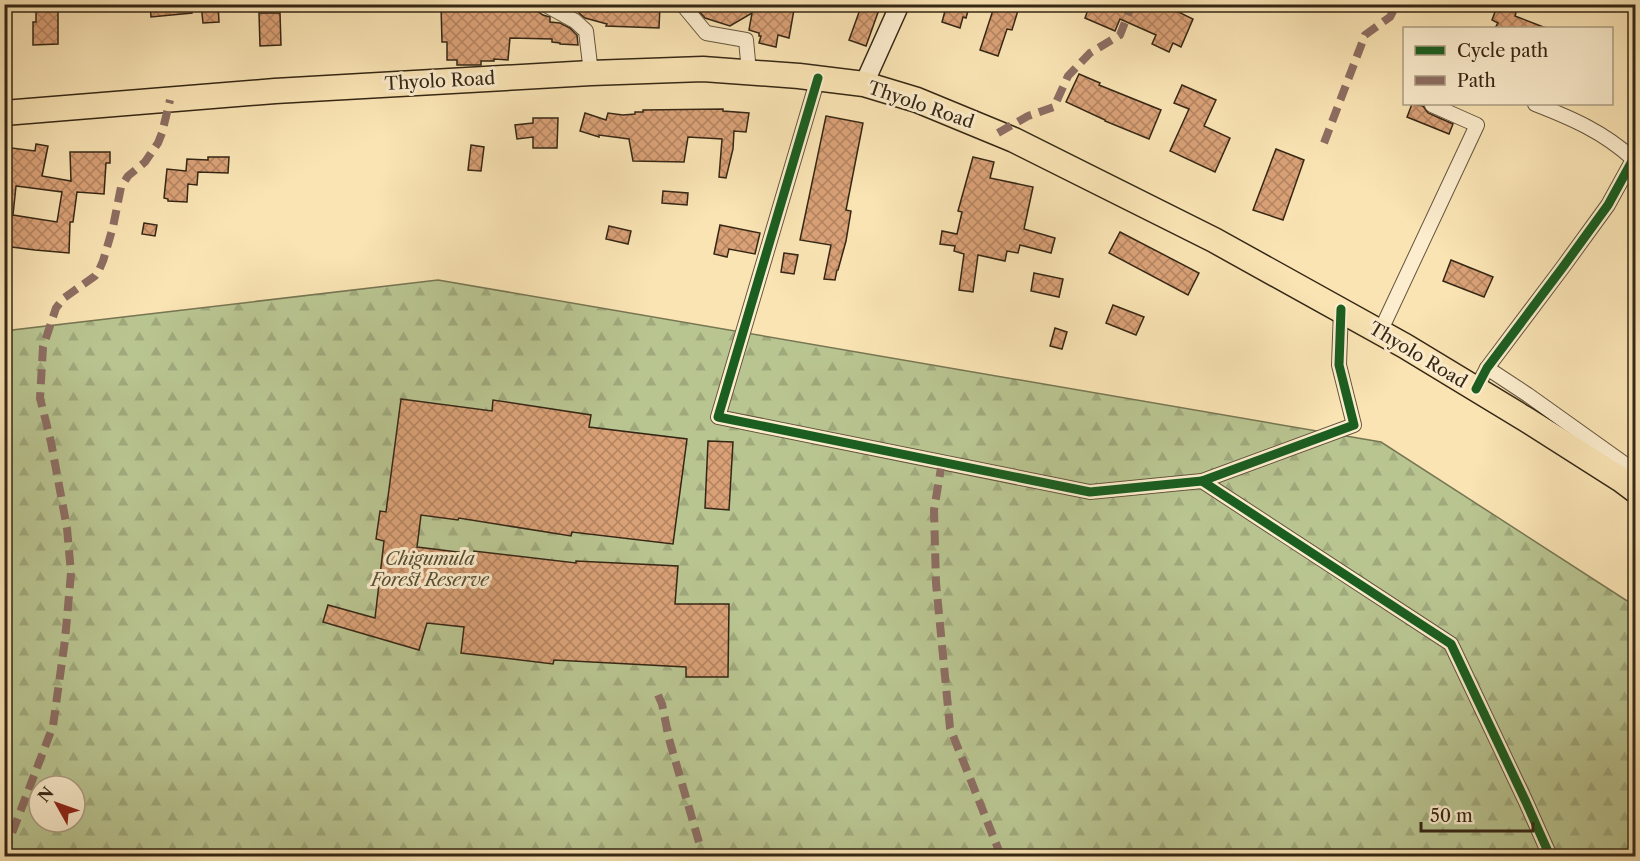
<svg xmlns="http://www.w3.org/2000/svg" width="1640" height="861" font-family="'Libre Caslon Text',serif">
	<defs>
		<pattern id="forest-firs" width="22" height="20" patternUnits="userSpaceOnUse" patternTransform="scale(1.5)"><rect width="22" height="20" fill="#b9c591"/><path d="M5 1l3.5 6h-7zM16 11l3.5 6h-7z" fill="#a0a97c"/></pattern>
		<pattern id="building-cross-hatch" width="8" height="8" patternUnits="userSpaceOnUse" patternTransform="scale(1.5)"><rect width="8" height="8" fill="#daa177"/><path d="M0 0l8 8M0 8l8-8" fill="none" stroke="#b28360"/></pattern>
	</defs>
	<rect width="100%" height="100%" fill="#fae4b4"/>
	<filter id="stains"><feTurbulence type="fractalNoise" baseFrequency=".00333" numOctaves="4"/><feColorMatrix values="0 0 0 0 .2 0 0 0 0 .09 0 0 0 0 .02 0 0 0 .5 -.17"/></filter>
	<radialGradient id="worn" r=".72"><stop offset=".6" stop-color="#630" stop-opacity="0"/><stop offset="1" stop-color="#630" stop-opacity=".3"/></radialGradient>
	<path fill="url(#forest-firs)" stroke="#777653" stroke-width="1.5" fill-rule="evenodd" d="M438,280L1381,442L1635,606V856H5L4,331ZM39,786H75V822H39Z"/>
	<g fill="url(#building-cross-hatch)" stroke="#352715" stroke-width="1.5" fill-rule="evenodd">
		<polygon points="36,4 58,6 58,44 33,45 33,22 36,22"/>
		<polygon points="150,4 191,4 192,13 151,17"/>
		<polygon points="201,4 218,4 219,22 203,23"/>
		<polygon points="490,4 527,4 543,15 550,17 550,22 560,23 570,28 577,35 578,45 560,44 560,43 552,42 552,39 510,38 508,60 494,59 494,61 481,61 481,65 457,65 457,60 447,60 447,42 442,42 441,6 459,6 459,5 490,6"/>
		<polygon points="701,4 795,4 789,38 778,35 776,47 759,43 761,36 759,36 759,33 749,30 752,13 730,26 705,18 699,11"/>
		<polygon points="862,4 881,4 866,46 849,40"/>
		<polygon points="933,4 970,4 966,18 963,17 960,28 942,22 945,11 933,7"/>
		<polygon points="995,4 1020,4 1012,30 1007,29 998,56 980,50"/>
		<polygon points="1090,4 1162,4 1193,19 1181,47 1173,43 1169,52 1152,44 1156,35 1120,19 1115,31 1085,18"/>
		<polygon points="1498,4 1508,4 1517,9 1515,16 1546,28 1495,28 1498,23 1492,20"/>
		<polygon points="581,5 608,12 609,5 660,6 659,28 606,26 607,24 585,18 579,13"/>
		<polygon points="259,13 280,13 281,45 260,46"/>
		<polygon points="1079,74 1100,83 1099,85 1161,110 1149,139 1105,121 1105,120 1066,102"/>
		<polygon points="1182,85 1216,100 1204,126 1230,138 1215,172 1170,151 1189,109 1174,103"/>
		<polygon points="1412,104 1423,106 1428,113 1453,124 1449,134 1407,117"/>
		<polygon points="723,109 723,111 749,113 746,132 734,131 733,149 726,178 719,177 722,139 688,137 684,162 633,161 629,139 599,135 599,137 580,131 585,113 606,120 608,113 623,115 635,114 635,112 643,112 643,110"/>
		<polygon points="826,116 863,123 846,210 851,211 846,241 838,270 837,270 835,280 824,279 831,245 800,240"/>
		<polygon points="533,118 558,118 557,148 533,148 533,137 517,139 515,125 533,123"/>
		<path d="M36,144L48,146L42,176L71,181L70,152H110V163H106L104,194L77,192L73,222H70L69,253L35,250L4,246V147L35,151ZM16,186L62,192L57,222L13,215Z"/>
		<polygon points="471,145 484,147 481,171 468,170"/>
		<polygon points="1276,149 1304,160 1283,220 1253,210"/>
		<polygon points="208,157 229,157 228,173 198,172 197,185 188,184 187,202 168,201 168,199 164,198 167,169 186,171 187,159 208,160"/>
		<polygon points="973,157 994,162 990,178 1033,187 1024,229 1055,238 1051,253 1020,245 1018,253 1007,251 1005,261 978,255 973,292 959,290 964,254 954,251 955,246 940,244 942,231 957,234 962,212 958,211"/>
		<polygon points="663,191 688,193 687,205 662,203"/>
		<polygon points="144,223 157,225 155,236 142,234"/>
		<polygon points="720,225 760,233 755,254 729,249 727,257 714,254"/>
		<polygon points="609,226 631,231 628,244 606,239"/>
		<polygon points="1120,232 1199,273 1188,295 1109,253"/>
		<polygon points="784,253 798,255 794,274 781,272"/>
		<polygon points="1451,260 1493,277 1484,297 1443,281"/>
		<polygon points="1034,273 1063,279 1059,297 1031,291"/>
		<polygon points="1113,305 1144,317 1136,335 1106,323"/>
		<polygon points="1055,328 1067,332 1062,349 1050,346"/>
		<polygon points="401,399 492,411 493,400 591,415 589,427 687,439 673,544 572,532 571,536 459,518 458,520 421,515 417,547 474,554 474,551 576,563 576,561 678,566 675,604 729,604 728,677 686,677 686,667 554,660 553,664 461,653 464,627 427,623 419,650 323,622 328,605 375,618 384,541 376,539 380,511 386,512"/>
		<polygon points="708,441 733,442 729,510 705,508"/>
	</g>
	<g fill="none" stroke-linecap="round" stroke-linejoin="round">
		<g stroke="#66563d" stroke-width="16">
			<g id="street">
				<polyline points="544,4 575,21 586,31 591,73"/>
				<polyline points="682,4 706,33 746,40 749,72"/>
				<polyline points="818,78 718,417 1090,492 1202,481"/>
				<path d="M1535,104C1571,118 1604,132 1633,159"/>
				<polyline points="1341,309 1339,365 1354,425 1202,481 1451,644 1526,802 1550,856"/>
				<polyline points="1380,332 1477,125 1432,105"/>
				<polyline points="1487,368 1528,395 1636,472"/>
				<polyline points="1476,389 1487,368 1563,267 1608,205 1636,154"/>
			</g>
		</g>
		<g stroke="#352715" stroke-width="21">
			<polyline id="secondary" points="864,84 900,4"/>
		</g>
		<g stroke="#352715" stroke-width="27">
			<polyline id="highway" points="4,113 275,91 591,73 703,69 799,76 864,84 917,100 1014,140 1214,240 1405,346 1527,420 1620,479 1636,491"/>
		</g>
		<use href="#street" stroke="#fcedce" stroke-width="14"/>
		<use href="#secondary" stroke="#fcedce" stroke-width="18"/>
		<use href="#highway" stroke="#fae4b4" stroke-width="24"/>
		<g stroke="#8d6e63" stroke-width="8" stroke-dasharray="15 8" stroke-linecap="butt">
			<polyline points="998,133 1028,116 1054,107 1068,76 1090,53 1120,35 1132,4"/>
			<polyline points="1324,143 1365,35 1390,17 1397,4"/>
			<polyline points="942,462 934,510 936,583 950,728 1001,856"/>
			<polyline points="658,695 662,704 669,739 703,856"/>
			<polyline points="4,854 53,726 65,640 71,573 67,528 51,442 40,398 43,347 56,308 64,298 95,276 99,270 103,261 113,227 121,187 128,176 145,162 158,143 162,133 170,100"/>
		</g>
		<g stroke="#fcedce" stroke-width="13">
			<g id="cycleway">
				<polyline points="818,78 718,417 1090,492 1202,481"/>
				<polyline points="1341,309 1339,365 1354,425 1202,481 1451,644 1526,802 1550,856"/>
				<polyline points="1476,389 1487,368 1563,267 1608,205 1636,154"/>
			</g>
		</g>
		<use href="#cycleway" stroke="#1b5e20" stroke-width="9"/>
	</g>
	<g text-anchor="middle" stroke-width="6" stroke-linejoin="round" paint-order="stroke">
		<g font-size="18" fill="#352715" stroke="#fcedce">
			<text transform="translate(440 81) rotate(-3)" y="6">Thyolo Road</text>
			<text transform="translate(921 105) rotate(19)" y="6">Thyolo Road</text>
			<text transform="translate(1418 355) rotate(31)" y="6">Thyolo Road</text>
		</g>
		<g font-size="18" font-style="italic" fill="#564e34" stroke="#fcedce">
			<text x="430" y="565">Chigumula<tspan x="430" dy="21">Forest Reserve</tspan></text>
		</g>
	</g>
	<rect width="1640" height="861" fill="none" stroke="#fae4b4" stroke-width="24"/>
	<rect x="6" y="6" width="1628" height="849" fill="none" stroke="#352715" stroke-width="3"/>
	<rect x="12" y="12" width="1616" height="837" fill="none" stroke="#352715" stroke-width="1.5"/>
	<rect x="1403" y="27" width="210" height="78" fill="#fcedce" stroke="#ac9e84" stroke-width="1.5"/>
	<rect x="1415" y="46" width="30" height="9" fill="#1b5e20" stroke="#ac9e84" stroke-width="1.5"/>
	<text x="1457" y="57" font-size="18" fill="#352715">Cycle path</text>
	<rect x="1415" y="76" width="30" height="9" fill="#8d6e63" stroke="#ac9e84" stroke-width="1.5"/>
	<text x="1457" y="87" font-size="18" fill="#352715">Path</text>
	<g transform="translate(57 804) rotate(310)"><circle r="28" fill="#fcedce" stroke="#ac9e84" stroke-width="1.5"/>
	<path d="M0-4.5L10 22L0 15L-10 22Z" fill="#8f2418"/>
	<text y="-9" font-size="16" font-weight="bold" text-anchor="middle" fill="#352715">N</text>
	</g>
	<path d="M1421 822v9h112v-9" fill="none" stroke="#352715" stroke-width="3"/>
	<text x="1430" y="822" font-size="18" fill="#352715" stroke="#fcedce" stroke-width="4.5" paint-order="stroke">50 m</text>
	<rect width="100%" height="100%" filter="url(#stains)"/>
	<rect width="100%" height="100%" fill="url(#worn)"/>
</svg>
